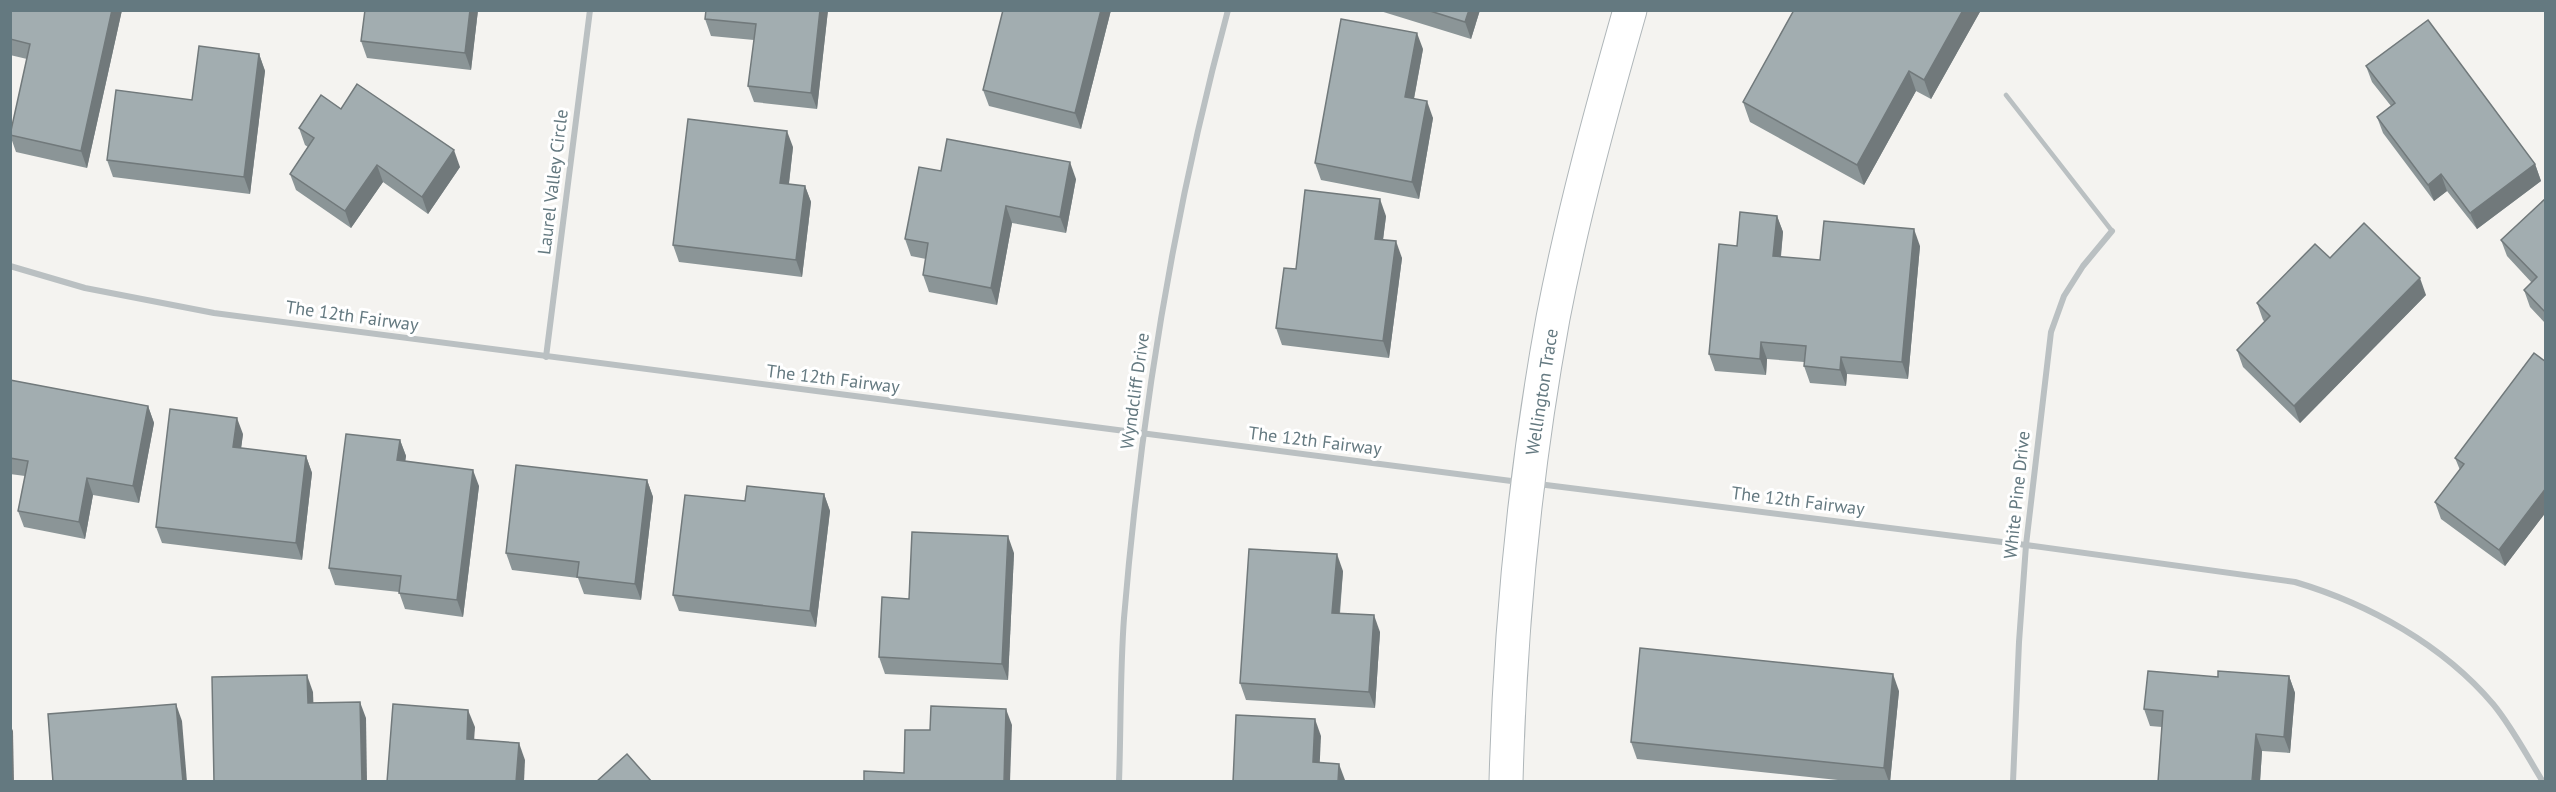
<svg xmlns="http://www.w3.org/2000/svg" width="2556" height="792" font-family="'PT Sans',sans-serif">
	<rect width="100%" height="100%" fill="#f4f3f0"/>
	<g fill="none" stroke-linecap="round" stroke-linejoin="round">
		<g stroke="#afb6b9" stroke-width="35">
			<path id="secondary" d="M1506,782C1510,626 1525,471 1553,318C1573,214 1601,112 1630,10"/>
		</g>
		<polyline stroke="#bac0c2" stroke-width="4.5" points="2006,95 2112,231"/>
		<g stroke="#bac0c2" stroke-width="6">
			<polyline points="10,266 85,288 214,313 1519,482"/>
			<polyline points="546,357 590,10"/>
			<path d="M1538,484L2026,545L2295,582C2369,604 2443,645 2493,704C2512,727 2527,756 2543,782"/>
			<path d="M1119,782C1121,727 1120,672 1124,618C1141,413 1174,210 1228,10"/>
			<polyline points="2013,782 2019,642 2026,545 2051,332 2064,296 2083,266 2112,231"/>
		</g>
		<use href="#secondary" stroke="#fff" stroke-width="33"/>
	</g>
	<g fill="#8b9597">
		<polygon points="10,10 122,10 87,168 16,152 10,135 27,59 10,55"/>
		<polygon points="365,10 478,10 471,70 367,58 361,41"/>
		<polygon points="706,10 828,10 817,109 754,102 748,86 754,40 711,36 705,19"/>
		<polygon points="1003,10 1111,10 1081,129 989,106 983,90"/>
		<polygon points="1377,10 1480,10 1471,39"/>
		<polygon points="1794,10 1981,10 1931,99 1916,91 1864,185 1750,122 1743,102"/>
		<polygon points="1423,49 1414,99 1433,118 1419,199 1321,180 1315,163"/>
		<polygon points="259,54 265,71 250,194 113,177 107,160 192,100"/>
		<polygon points="2366,66 2535,164 2541,181 2477,229 2447,191 2434,201 2383,133 2377,117 2391,106 2372,82"/>
		<polygon points="341,109 460,167 428,214 383,182 351,228 296,190 290,174 308,147 305,145 299,128"/>
		<polygon points="793,147 789,184 805,186 811,202 802,277 679,262 673,245"/>
		<polygon points="941,171 1076,179 1066,233 1012,223 997,305 929,292 923,275 926,259 911,256 905,239"/>
		<polygon points="2546,198 2546,324 2530,307 2524,290 2532,283 2507,256 2501,240"/>
		<polygon points="1386,216 1383,240 1402,258 1389,358 1282,345 1276,328 1296,269"/>
		<polygon points="1777,216 1783,232 1781,257 1820,260 1920,246 1908,379 1847,374 1846,386 1810,383 1804,366 1804,362 1767,359 1766,375 1715,371 1709,354 1737,246"/>
		<polygon points="2330,258 2426,295 2300,423 2243,367 2237,350 2265,322 2263,320 2257,303"/>
		<polygon points="2546,362 2546,512 2505,566 2441,519 2435,502 2460,470 2455,458"/>
		<polygon points="10,380 148,406 154,423 139,503 93,495 85,539 24,527 18,511 25,476 10,474"/>
		<polygon points="243,434 241,448 306,456 312,473 302,560 162,543 156,527"/>
		<polygon points="400,440 406,456 405,461 479,486 463,617 405,609 399,592 335,585 329,568"/>
		<polygon points="647,480 653,497 641,600 584,594 578,578 512,570 506,553"/>
		<polygon points="824,494 830,511 816,627 679,611 673,595"/>
		<polygon points="1014,553 1008,680 885,674 879,657 909,599"/>
		<polygon points="1343,571 1340,614 1380,632 1375,708 1246,700 1240,683"/>
		<polygon points="2289,676 2295,693 2290,753 2262,751 2260,781 2162,727 2150,726 2144,709 2218,677"/>
		<polygon points="1899,691 1890,782 1857,782 1637,759 1631,742"/>
	</g>
	<g fill="#71797b">
		<polygon points="112,10 122,10 87,168 81,151"/>
		<polygon points="470,10 478,10 471,70 465,53"/>
		<polygon points="820,10 828,10 817,109 811,93"/>
		<polygon points="1101,10 1111,10 1081,129 1075,113"/>
		<polygon points="1469,10 1480,10 1471,39 1465,22"/>
		<polygon points="1963,10 1981,10 1931,99 1924,80"/>
		<polygon points="1417,33 1423,49 1411,114 1405,97"/>
		<polygon points="259,54 265,71 250,194 244,177"/>
		<polygon points="1909,71 1916,91 1864,185 1857,165"/>
		<polygon points="1427,101 1433,118 1419,199 1412,182"/>
		<polygon points="787,131 793,147 787,199 780,183"/>
		<polygon points="454,150 460,167 428,214 422,197"/>
		<polygon points="1070,162 1076,179 1066,233 1060,217"/>
		<polygon points="2535,164 2541,181 2477,229 2470,213"/>
		<polygon points="377,165 383,182 351,228 345,211"/>
		<polygon points="2441,174 2447,191 2434,201 2428,185"/>
		<polygon points="805,186 811,202 802,277 796,260"/>
		<polygon points="1380,199 1386,216 1381,255 1375,239"/>
		<polygon points="1006,206 1012,223 997,305 991,288"/>
		<polygon points="1777,216 1783,232 1779,273 1773,256"/>
		<polygon points="1914,229 1920,246 1908,379 1902,362"/>
		<polygon points="1396,241 1402,258 1389,358 1383,341"/>
		<polygon points="2420,278 2426,295 2300,423 2294,406"/>
		<polygon points="1761,342 1767,359 1766,375 1760,359"/>
		<polygon points="1841,357 1847,374 1846,386 1840,370"/>
		<polygon points="148,406 154,423 139,503 133,486"/>
		<polygon points="237,418 243,434 239,464 233,447"/>
		<polygon points="400,440 406,456 403,477 397,460"/>
		<polygon points="306,456 312,473 302,560 296,543"/>
		<polygon points="473,470 479,486 463,617 457,600"/>
		<polygon points="87,478 93,495 85,539 79,522"/>
		<polygon points="647,480 653,497 641,600 635,584"/>
		<polygon points="2546,488 2546,512 2505,566 2499,550"/>
		<polygon points="824,494 830,511 816,627 810,611"/>
		<polygon points="1008,536 1014,553 1008,680 1002,664"/>
		<polygon points="1337,554 1343,571 1338,630 1332,613"/>
		<polygon points="1374,615 1380,632 1375,708 1369,692"/>
		<polygon points="1893,674 1899,691 1890,782 1889,782 1884,768"/>
		<polygon points="307,675 313,692 314,719 308,703"/>
		<polygon points="2289,676 2295,693 2290,753 2284,737"/>
		<polygon points="360,702 366,718 367,782 362,782"/>
		<polygon points="176,704 182,721 187,782 183,782"/>
		<polygon points="1006,709 1012,725 1010,782 1004,782"/>
		<polygon points="468,710 475,727 473,756 467,739"/>
		<polygon points="1315,719 1321,736 1319,779 1313,762"/>
		<polygon points="10,724 13,731 14,782 10,782"/>
		<polygon points="2256,734 2262,751 2260,782 2252,782"/>
		<polygon points="519,743 525,760 524,782 516,782"/>
		<polygon points="1339,764 1345,780 1345,782 1338,782"/>
	</g>
	<g fill="#a2adb0" stroke="#71797b" stroke-width="1.5">
		<polygon points="10,10 112,10 81,151 10,135 30,44 10,39"/>
		<polygon points="365,10 470,10 465,53 361,41"/>
		<polygon points="706,10 820,10 811,93 748,86 756,24 705,19"/>
		<polygon points="1003,10 1101,10 1075,113 983,90"/>
		<polygon points="1427,10 1469,10 1465,22"/>
		<polygon points="1794,10 1963,10 1924,80 1909,71 1857,165 1743,102"/>
		<polygon points="1341,19 1417,33 1405,97 1427,101 1412,182 1315,163"/>
		<polygon points="2428,20 2535,164 2470,213 2441,174 2428,185 2377,117 2395,103 2366,66"/>
		<polygon points="199,46 259,54 244,177 107,160 116,90 192,100"/>
		<polygon points="357,84 454,150 422,197 377,165 345,211 290,174 314,138 299,128 321,95 341,109"/>
		<polygon points="688,119 787,131 780,183 805,186 796,260 673,245"/>
		<polygon points="947,139 1070,162 1060,217 1006,206 991,288 923,275 928,243 905,239 919,167 941,171"/>
		<polygon points="1305,190 1380,199 1375,239 1396,241 1383,341 1276,328 1284,268 1296,269"/>
		<polygon points="2546,198 2546,313 2524,290 2537,277 2501,240"/>
		<polygon points="1740,212 1777,216 1773,256 1820,260 1824,221 1914,229 1902,362 1841,357 1840,370 1804,366 1806,346 1761,342 1760,359 1709,354 1719,244 1737,246"/>
		<polygon points="2364,223 2420,278 2294,406 2237,350 2270,316 2257,303 2315,244 2330,258"/>
		<polygon points="2534,353 2546,362 2546,488 2499,550 2435,502 2464,464 2455,458"/>
		<polygon points="10,380 148,406 133,486 87,478 79,522 18,511 28,461 10,458"/>
		<polygon points="170,409 237,418 233,447 306,456 296,543 156,527"/>
		<polygon points="346,434 400,440 397,460 473,470 457,600 399,593 401,576 329,568"/>
		<polygon points="516,465 647,480 635,584 577,577 579,562 506,553"/>
		<polygon points="747,486 824,494 810,611 673,595 685,495 745,501"/>
		<polygon points="912,532 1008,536 1002,664 879,657 882,597 909,599"/>
		<polygon points="1249,549 1337,554 1332,613 1374,615 1369,692 1240,683"/>
		<polygon points="1640,648 1893,674 1884,768 1631,742"/>
		<polygon points="2148,671 2218,677 2218,671 2289,676 2284,737 2256,734 2252,781 2260,782 2158,782 2163,711 2144,709"/>
		<polygon points="307,675 308,703 360,702 362,782 214,782 212,677"/>
		<polygon points="176,704 183,782 53,782 48,714"/>
		<polygon points="393,704 468,710 467,739 519,743 516,782 387,782"/>
		<polygon points="931,706 1006,709 1004,782 864,782 864,771 904,773 905,730 930,730"/>
		<polygon points="1236,715 1315,719 1313,762 1339,764 1338,782 1233,782"/>
		<polygon points="627,754 652,782 596,782"/>
	</g>
	<g text-anchor="middle" stroke-width="6" stroke-linejoin="round" paint-order="stroke">
		<g font-size="18" fill="#647980" stroke="#fff">
			<text transform="translate(553 182) rotate(-83)" y="6">Laurel Valley Circle</text>
			<text transform="translate(352 316) rotate(8)" y="6">The 12th Fairway</text>
			<text transform="translate(833 379) rotate(7)" y="6">The 12th Fairway</text>
			<text transform="translate(1135 391) rotate(-82)" y="6">Wyndcliff Drive</text>
			<text transform="translate(1542 392) rotate(-81)" y="6">Wellington Trace</text>
			<text transform="translate(1315 441) rotate(7)" y="6">The 12th Fairway</text>
			<text transform="translate(2017 495) rotate(-84)" y="6">White Pine Drive</text>
			<text transform="translate(1798 501) rotate(7)" y="6">The 12th Fairway</text>
		</g>
	</g>
	<rect width="2556" height="792" fill="none" stroke="#647980" stroke-width="24"/>
</svg>
